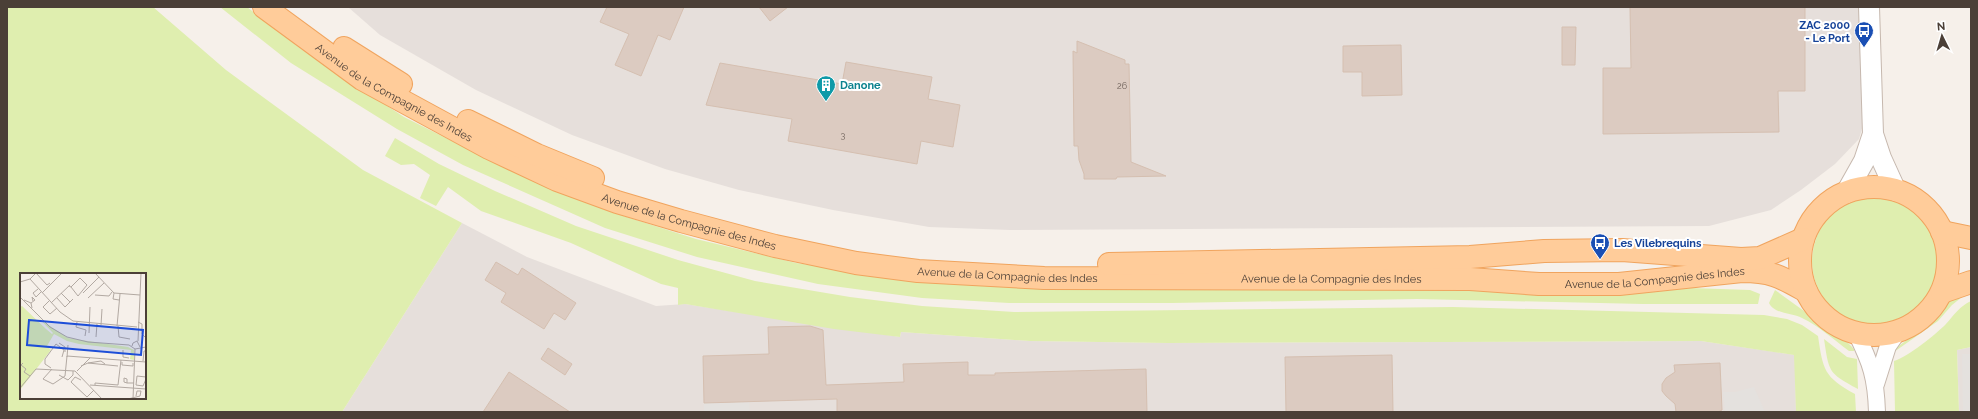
<svg xmlns="http://www.w3.org/2000/svg" width="1978" height="419" font-family="Raleway,sans-serif">
	<rect width="100%" height="100%" fill="#f6f0ea"/>
	<g fill="#e6dfdb">
		<polygon points="348,7 1866,7 1868,108 1859,139 1835,164 1801,190 1771,210 1709,226 1010,230 929,227 833,210 739,190 665,169 572,135 476,90 380,35"/>
		<polygon points="462,223 527,257 656,306 685,304 900,337 901,332 1030,341 1168,343 1701,341 1795,355 1796,412 342,412"/>
		<polygon points="1971,347 1971,412 1959,412 1957,350"/>
	</g>
	<g fill="#dfeeaf" fill-rule="evenodd">
		<path d="M7,7H153L226,70L363,170L462,223L342,412H7ZM21,274H145V398H21Z"/>
		<polygon points="220,7 247,7 301,49 404,117 474,152 611,212 696,239 796,263 912,280 1468,285 1623,294 1691,288 1750,290 1760,294 1758,304 1643,304 1417,299 1172,303 1009,303 922,298 818,284 697,257 605,228 463,165 397,129 291,63"/>
		<path d="M395,138L439,164L495,191L576,226L678,260L755,281L850,297L922,306L1014,312L1453,307L1764,315L1787,319L1802,325L1818,336C1823,370 1824,377 1855,394L1856,412H1796L1794,355L1701,341L1168,343L1030,341L901,332L900,337L834,329L685,304L678,305V288L661,284L571,243L481,211L448,187L436,206L420,198L430,175L414,164L401,165L385,156Z"/>
		<circle cx="1877" cy="261" r="65"/>
		<path d="M1775,290L1847,342L1854,349V351H1849C1834,340 1819,326 1802,318C1792,313 1774,314 1769,303Z"/>
		<polygon points="1954,296 1962,297 1952,305 1938,321 1894,352 1892,351 1934,320"/>
		<path d="M1971,301V347L1957,350L1959,412H1895L1894,361C1909,356 1935,335 1946,324C1954,315 1960,306 1971,301Z"/>
		<path d="M1824,339L1847,357L1857,359L1858,389C1828,373 1829,372 1824,339Z"/>
	</g>
	<g fill="#e4e1de">
		<polygon points="1962,354 1971,354 1971,412 1963,412"/>
		<polygon points="1754,387 1765,412 1725,412 1723,392 1735,392"/>
		<polygon points="749,402 750,412 704,412 704,403"/>
	</g>
	<g fill="#dccbc1" stroke="#d5bfb0">
		<polygon points="607,7 684,7 670,40 658,35 641,76 615,65 629,34 600,22"/>
		<polygon points="759,7 788,7 770,21"/>
		<polygon points="1630,7 1805,7 1805,91 1778,91 1779,132 1603,134 1603,68 1631,68"/>
		<polygon points="1562,27 1576,27 1575,65 1562,65"/>
		<polygon points="1077,41 1125,60 1125,64 1129,64 1131,162 1166,176 1117,177 1116,179 1084,179 1084,174 1079,160 1078,146 1074,146 1073,51 1077,53"/>
		<polygon points="1401,45 1402,95 1362,96 1362,72 1343,72 1343,46"/>
		<polygon points="846,62 932,77 928,99 960,105 953,147 921,141 917,164 788,141 792,119 706,105 720,63 842,84"/>
		<polygon points="496,262 518,275 522,268 576,303 565,320 554,313 544,329 501,302 506,293 485,280"/>
		<polygon points="810,326 823,330 826,385 904,382 903,364 968,362 968,375 995,375 995,373 1146,369 1147,412 837,412 837,399 704,403 703,356 769,354 768,327"/>
		<polygon points="548,348 572,364 565,375 541,359"/>
		<polygon points="1392,355 1393,412 1286,412 1285,357"/>
		<polygon points="1720,363 1722,410 1718,412 1676,412 1675,404 1666,396 1662,391 1662,384 1666,378 1675,372 1674,365"/>
		<polygon points="509,372 570,412 483,412"/>
	</g>
	<g fill="none" stroke-linecap="round" stroke-linejoin="round">
		<g stroke="#c6b8ae" stroke-width="18">
			<g id="minor">
				<path d="M1856,333C1871,363 1876,378 1877,412"/>
				<polyline points="1876,384 1888,346 1898,332"/>
			</g>
		</g>
		<g stroke="#c6b8ae" stroke-width="22">
			<g id="tertiary">
				<polyline points="1869,7 1873,134 1881,158 1896,191"/>
				<polyline points="1846,193 1864,161 1873,134"/>
			</g>
		</g>
		<g stroke="#f0a45e" stroke-width="24">
			<g id="primary">
				<path id="s1" d="M264,7L362,79L489,148L557,180L617,202L681,221L775,246L856,263L918,271L1044,278L1470,279L1539,284H1619L1742,271C1772,271 1781,277 1806,291"/>
				<polyline points="344,48 401,84"/>
				<polyline points="468,121 537,155 593,178"/>
				<circle cx="1874" cy="261" r="74"/>
				<polyline points="1942,232 1971,238"/>
				<polyline points="1109,264 1470,257 1544,251 1622,250 1741,259 1760,258 1803,239"/>
				<polyline points="1942,292 1971,282"/>
			</g>
		</g>
		<use href="#minor" stroke="#fff" stroke-width="16"/>
		<use href="#tertiary" stroke="#fff" stroke-width="20"/>
		<use href="#primary" stroke="#ffcc9a" stroke-width="22"/>
	</g>
	<defs>
		<g id="bus-pin" transform="scale(1)"><path d="M0 17L-7.5 6A9.5 9.5 0 1 1 7.5 6Z" fill="#1a4fb4" stroke="#fff"/><path d="M-5-6H5V4H4V6H2V4H-2V6H-4V4H-5ZM-3.5-4V0h7V-4ZM-3.5 1.2v1.5H-2V1.2ZM2 1.2v1.5H3.5V1.2Z" fill="#fff"/></g>
		<g id="building-pin" transform="scale(1)"><path d="M0 17L-7.5 6A9.5 9.5 0 1 1 7.5 6Z" fill="#0f9aa8" stroke="#fff"/><path d="M-4-6H4V6H1V3H-1V6H-4ZM-2.5-4.3h1.7v1.8h-1.7ZM.8-4.3h1.7v1.8H.8ZM-2.5-1h1.7V.8h-1.7ZM.8-1h1.7V.8H.8Z" fill="#fff"/></g>
	</defs>
	<g fill-rule="evenodd">
		<use href="#bus-pin" x="1864" y="31"/>
		<use href="#building-pin" x="826" y="85"/>
		<use href="#bus-pin" x="1600" y="243"/>
	</g>
	<g text-anchor="middle" stroke-width="4" stroke-linejoin="round" paint-order="stroke">
		<g font-size="9" fill="#6f625a">
			<text x="1122" y="89">26</text>
			<text x="843" y="138">3</text>
		</g>
		<g font-size="11" font-weight="bold" fill="#164399" stroke="#fff" text-anchor="end">
			<text x="1850" y="29">ZAC 2000<tspan x="1850" dy="13">- Le Port</tspan></text>
			<text x="1614" y="247" text-anchor="start">Les Vilebrequins</text>
		</g>
		<g font-size="11" font-weight="bold" fill="#0d838f" stroke="#fff" text-anchor="start">
			<text x="840" y="89">Danone</text>
		</g>
		<g font-size="11" fill="#4b3f37" stroke="#fff">
			<text dy="4" stroke="none"><textPath href="#s1" startOffset="156">Avenue de la Compagnie des Indes</textPath></text>
			<text dy="4" stroke="none"><textPath href="#s1" startOffset="480">Avenue de la Compagnie des Indes</textPath></text>
			<text dy="4" stroke="none"><textPath href="#s1" startOffset="804">Avenue de la Compagnie des Indes</textPath></text>
			<text dy="4" stroke="none"><textPath href="#s1" startOffset="1452">Avenue de la Compagnie des Indes</textPath></text>
			<text dy="4" stroke="none"><textPath href="#s1" startOffset="1128">Avenue de la Compagnie des Indes</textPath></text>
		</g>
	</g>
	<g transform="translate(20 273)">
		<rect width="126" height="126" fill="#f6f0ea"/>
		<path d="M0,25L21,47L48,65L108,74L114,77V87L110,86L111,77L59,71L47,68L34,61L27,73L31,77L0,117V34L2,33L26,56L32,61L33,60Z" fill="#dfeeaf"/>
		<path fill="none" stroke="#b2a9a2" stroke-width="1" d="M16,0L27,12L30,10M75,0L94,20L120,22M10,6L40,39L53,48L117,54M0,9L10,6L16,0M49,13L51,14L60,5L67,12L58,23L51,14M18,16L13,20L16,24L21,19M22,20L42,0M41,20L50,29M63,20L79,4M94,20L93,26L99,27M75,22L89,23L92,19M0,24L30,54L47,64L68,69L109,72L115,76L126,74M37,25L45,34L53,26M68,25L84,10M4,27L11,30L12,35M29,28L23,34L30,41L37,35M11,30L15,27L12,24L13,28M31,30L50,12M57,49L56,54L66,57L65,63M118,49L122,51V61L126,65M81,52L82,36M97,53L100,21M98,53L99,64L110,66M69,60L70,34M76,64L77,51M118,68L121,0M39,70L45,74V79M112,73L113,70L117,68L120,74M103,77V84L109,85M47,84L48,72M123,88L124,78H126M102,89V92L113,93V90M3,90L1,92L6,96L4,99L10,103M68,90L81,88L85,91M61,93L68,90L98,93M31,95L25,91V86L36,71L44,77L42,84M32,96L23,106L33,111L45,103L47,83L126,89M57,98L70,85M39,102L48,107L53,102V98M126,104L117,103L116,112L123,113L126,106M61,107L55,104L51,109L67,124L74,117M107,110V106L104,105V109L107,110H114M70,112L126,116M75,112V110L98,112L101,87M0,115L16,96L55,98L82,126M108,126L120,123L121,118H117L116,123M113,126L115,76"/>
		<path fill="#1d4ed8" fill-opacity="0.15" stroke="#1d4ed8" stroke-width="2" d="M9,47L123,57L121,82L7,72Z"/>
		<rect width="126" height="126" fill="none" stroke="#4b3f37" stroke-width="2"/>
	</g>
	<rect width="1978" height="419" fill="none" stroke="#4b3f37" stroke-width="16"/>
	<g transform="translate(1942 36) rotate(355)" stroke="#ffffff" stroke-width="3" paint-order="stroke">
	<path d="M0-3L7 15L0 10L-7 15Z" fill="#4b3f37"/>
	<text y="-6" font-size="11" font-weight="bold" text-anchor="middle" fill="#4b3f37">N</text>
	</g>
</svg>
